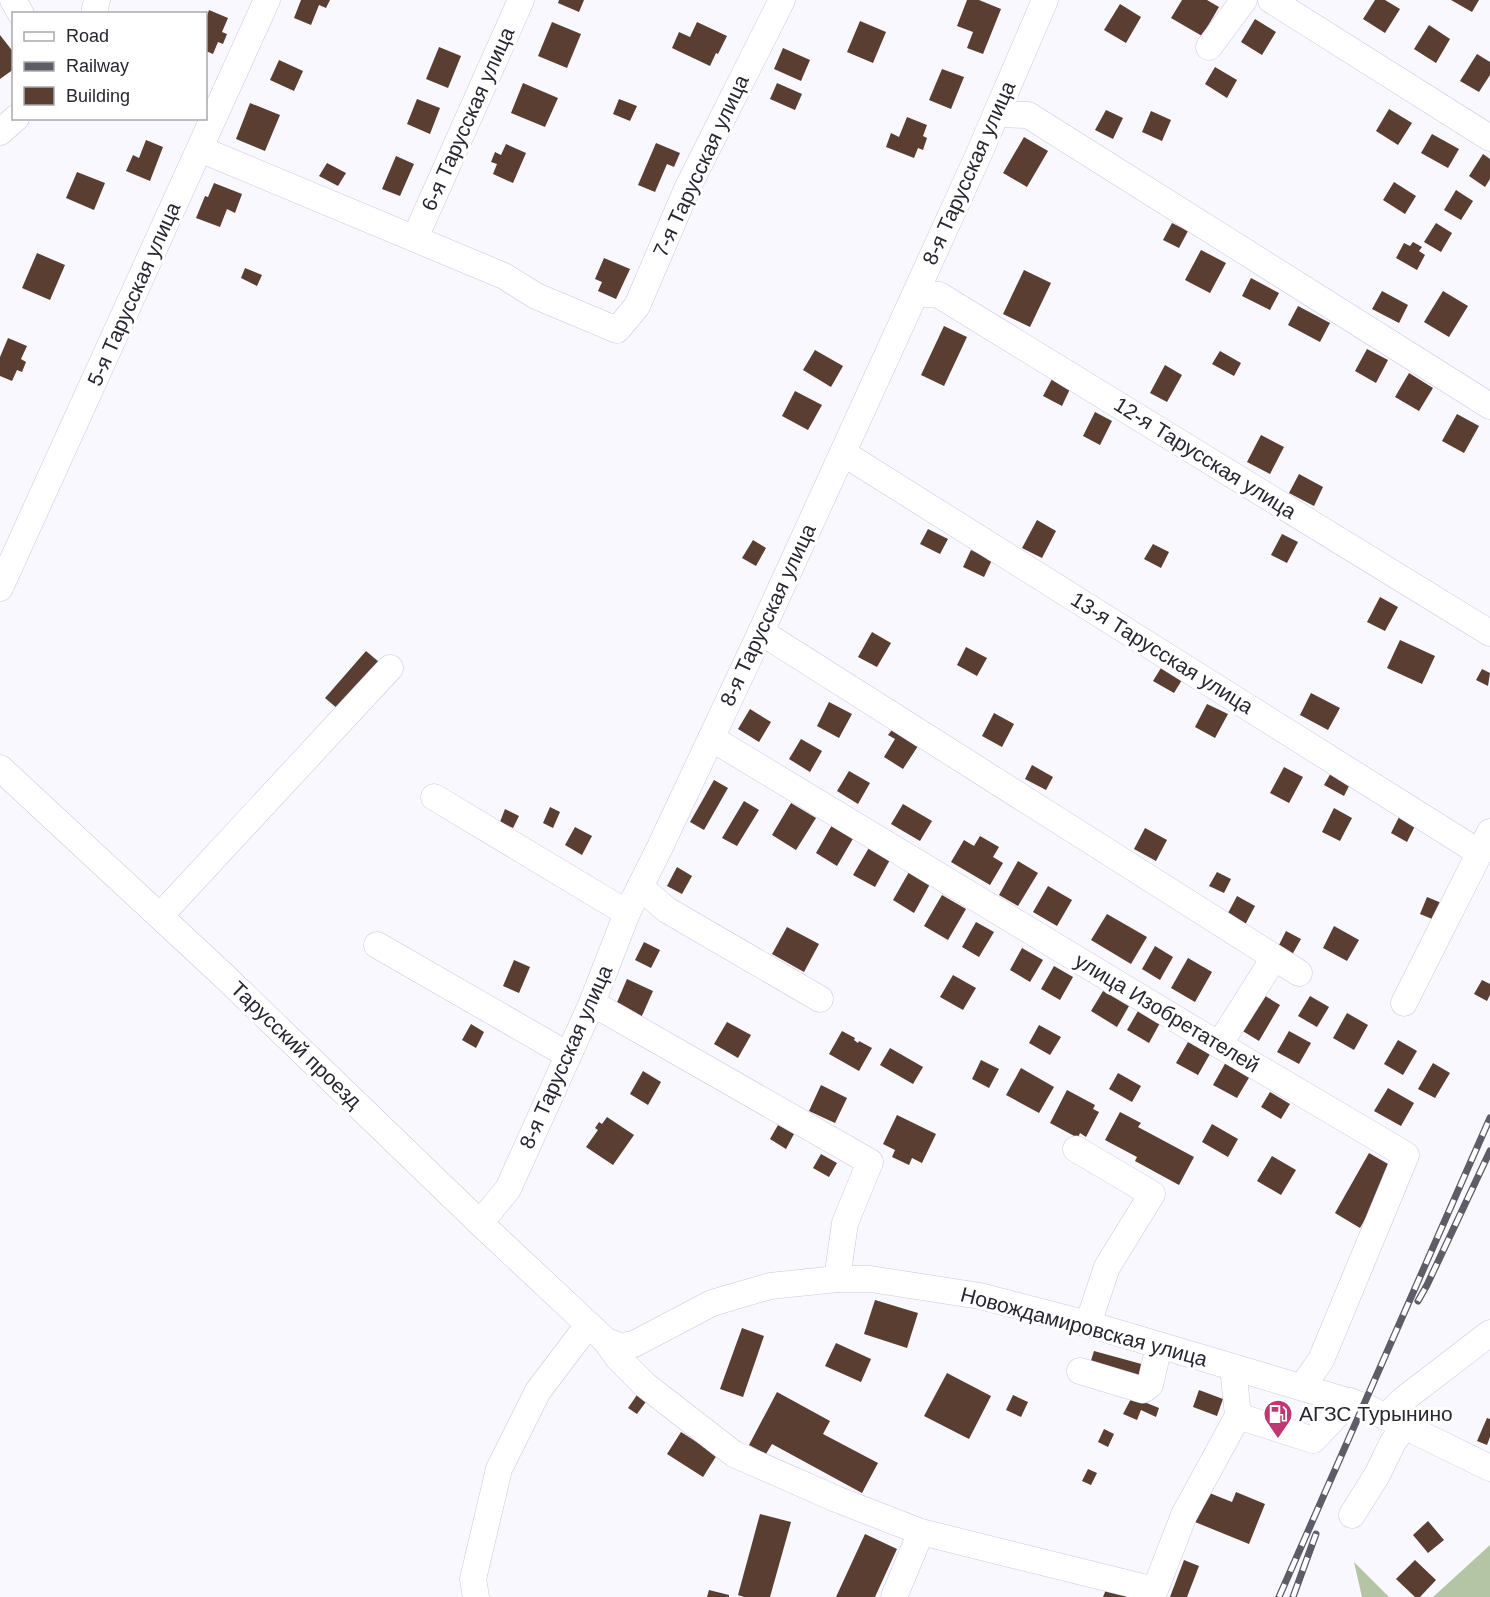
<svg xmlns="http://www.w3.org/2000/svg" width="1490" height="1597" font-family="Helvetica,sans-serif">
	<rect width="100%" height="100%" fill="#f9f8ff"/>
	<g fill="#b4c5a6">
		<polygon points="1490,1545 1490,1597 1433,1597"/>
		<polygon points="1354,1562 1389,1597 1362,1597"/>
	</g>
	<g fill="#5a3e31">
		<polygon points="301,0 330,0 326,8 319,5 311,25 294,18"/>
		<polygon points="559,0 584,0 579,12 558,3"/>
		<polygon points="967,0 979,0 1001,9 983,54 967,48 973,32 957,26"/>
		<polygon points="1182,0 1207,0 1219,7 1202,36 1171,18"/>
		<polygon points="1375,0 1385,0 1400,9 1385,33 1363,19"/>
		<polygon points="1451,0 1479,0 1472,12"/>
		<polygon points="1120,4 1141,17 1126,43 1104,30"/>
		<polygon points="209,10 228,18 222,32 227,34 223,44 218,42 213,54 206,51 206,19"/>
		<polygon points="1255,19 1276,32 1262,55 1241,42"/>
		<polygon points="860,21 886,32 873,63 847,52"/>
		<polygon points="552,22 581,34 567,68 538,56"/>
		<polygon points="697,22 727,36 718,54 716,53 710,66 672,48 679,32 690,37"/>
		<polygon points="1429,25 1450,39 1436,63 1414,49"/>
		<polygon points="0,35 14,53 14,69 0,79"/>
		<polygon points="439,47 461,56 448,88 426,79"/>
		<polygon points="783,48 810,60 801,81 774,69"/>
		<polygon points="1477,54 1490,62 1490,75 1479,92 1460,81"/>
		<polygon points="279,60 303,71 294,91 270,80"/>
		<polygon points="1215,67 1237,80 1227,98 1205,84"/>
		<polygon points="942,69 964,77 951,109 929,100"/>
		<polygon points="523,83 558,98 545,127 511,113"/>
		<polygon points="777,83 802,94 795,110 770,99"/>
		<polygon points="417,99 440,108 430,134 407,124"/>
		<polygon points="619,99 637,106 630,121 613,114"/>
		<polygon points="250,103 280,115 265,151 236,139"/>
		<polygon points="1389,109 1412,123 1398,145 1376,131"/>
		<polygon points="1106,110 1123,118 1113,139 1095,130"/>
		<polygon points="1151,111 1171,120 1162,141 1142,132"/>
		<polygon points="907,117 927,125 923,136 927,138 923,150 918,148 914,158 886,147 891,133 899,137"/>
		<polygon points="1432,134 1459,149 1448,168 1421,153"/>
		<polygon points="1024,137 1048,151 1027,187 1003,173"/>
		<polygon points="146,140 163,147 150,181 126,171 133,155 139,158"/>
		<polygon points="656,143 680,153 674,167 667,164 655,192 638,185"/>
		<polygon points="506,144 526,153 513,183 493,174 497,164 491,162 495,152 501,155"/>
		<polygon points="1483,154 1490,159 1490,179 1485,187 1469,176"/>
		<polygon points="396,156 414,164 400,196 382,189"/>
		<polygon points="327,163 346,173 338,186 319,176"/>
		<polygon points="77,172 105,183 94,210 66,198"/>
		<polygon points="1394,182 1416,196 1405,214 1383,200"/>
		<polygon points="214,183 242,194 235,213 227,209 220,227 196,218 205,196 208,197"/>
		<polygon points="1456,190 1473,201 1461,220 1444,210"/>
		<polygon points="1172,223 1188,231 1179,248 1163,240"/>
		<polygon points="1436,223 1452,233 1441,252 1424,242"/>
		<polygon points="1413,242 1422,247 1419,251 1425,255 1417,270 1396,258 1404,243 1410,246"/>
		<polygon points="1201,250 1226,263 1210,293 1185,280"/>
		<polygon points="37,253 65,265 50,300 22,288"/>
		<polygon points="604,258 630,269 616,299 598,291 602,282 595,279"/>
		<polygon points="245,268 262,275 257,286 241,278"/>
		<polygon points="1024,270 1051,283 1030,327 1003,314"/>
		<polygon points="1251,278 1279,293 1270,310 1242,296"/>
		<polygon points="1382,291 1408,305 1399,323 1372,309"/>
		<polygon points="1443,291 1468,306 1449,337 1424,322"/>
		<polygon points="1298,306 1330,323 1320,342 1288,325"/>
		<polygon points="944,326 967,337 944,386 921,375"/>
		<polygon points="8,338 27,346 21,359 26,362 22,372 17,370 12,381 0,376 0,357"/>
		<polygon points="1367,349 1388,360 1376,383 1355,371"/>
		<polygon points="815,350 843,366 831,387 803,370"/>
		<polygon points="1220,351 1241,363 1234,376 1212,364"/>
		<polygon points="1165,365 1182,375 1167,402 1150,393"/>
		<polygon points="1409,373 1433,388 1419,411 1395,397"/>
		<polygon points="1052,379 1070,389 1062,406 1043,396"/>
		<polygon points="795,391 822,405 808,430 782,416"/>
		<polygon points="1095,412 1112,421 1100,445 1083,436"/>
		<polygon points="1457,414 1479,426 1464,453 1442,441"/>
		<polygon points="1261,435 1284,447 1270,474 1247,462"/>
		<polygon points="1299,474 1323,487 1314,506 1289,493"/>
		<polygon points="1037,520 1056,531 1042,558 1022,548"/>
		<polygon points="928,529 948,539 940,554 920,544"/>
		<polygon points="1282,534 1298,542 1287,563 1271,555"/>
		<polygon points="753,540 766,548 756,566 742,558"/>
		<polygon points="1153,544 1169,552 1161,568 1144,559"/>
		<polygon points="971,550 992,560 984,577 963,567"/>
		<polygon points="1380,597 1398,607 1385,631 1367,622"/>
		<polygon points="872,632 891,643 877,667 858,657"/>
		<polygon points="1400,640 1435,656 1422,684 1387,668"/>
		<polygon points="966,647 987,658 977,676 957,665"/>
		<polygon points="366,651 379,662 338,709 325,698"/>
		<polygon points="1161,668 1182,680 1174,693 1153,681"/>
		<polygon points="1482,669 1490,673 1488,686 1476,680"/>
		<polygon points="1311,693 1340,708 1328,730 1300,715"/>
		<polygon points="829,702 852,714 839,738 817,726"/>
		<polygon points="1207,704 1228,714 1215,738 1195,727"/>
		<polygon points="750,709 771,722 759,742 738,729"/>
		<polygon points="994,713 1014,724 1002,747 982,736"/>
		<polygon points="894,727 920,743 903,769 884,757 895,739 888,735"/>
		<polygon points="801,739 822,751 810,772 789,759"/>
		<polygon points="1032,765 1053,777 1046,790 1025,779"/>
		<polygon points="1284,767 1303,777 1289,803 1270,793"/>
		<polygon points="849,771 870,783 858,804 837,791"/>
		<polygon points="1332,771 1351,782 1344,796 1324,785"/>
		<polygon points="714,780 728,788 704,830 690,822"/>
		<polygon points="744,801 759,810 737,846 722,838"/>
		<polygon points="791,803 816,818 796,850 772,835"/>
		<polygon points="903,804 932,821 920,841 891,824"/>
		<polygon points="550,807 560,812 553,828 543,823"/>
		<polygon points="1334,808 1352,818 1340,841 1322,832"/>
		<polygon points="505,809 519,816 513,828 500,822"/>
		<polygon points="1399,817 1415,826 1407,842 1391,833"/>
		<polygon points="832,825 854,837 837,866 816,853"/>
		<polygon points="575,827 592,836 582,855 565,845"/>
		<polygon points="1145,828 1167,840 1156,861 1134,849"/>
		<polygon points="980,836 999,847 993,857 1003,863 990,885 951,862 964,840 974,846"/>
		<polygon points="870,846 891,858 875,887 853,875"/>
		<polygon points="1018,861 1038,873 1018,906 999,895"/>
		<polygon points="677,867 692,876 682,894 667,886"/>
		<polygon points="909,872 930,884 914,913 893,900"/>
		<polygon points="1217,872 1231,879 1224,893 1209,886"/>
		<polygon points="1048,886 1072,900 1057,926 1033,912"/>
		<polygon points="942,895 966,909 948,940 924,926"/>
		<polygon points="1237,896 1255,906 1245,925 1227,915"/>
		<polygon points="1427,897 1444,904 1437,921 1420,914"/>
		<polygon points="1107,914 1147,937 1131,964 1091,940"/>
		<polygon points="976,922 994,932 979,957 962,947"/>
		<polygon points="1334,926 1359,940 1347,961 1323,948"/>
		<polygon points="787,927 819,944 804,972 772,954"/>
		<polygon points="1286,931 1301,939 1292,955 1278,947"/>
		<polygon points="644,942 660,950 651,968 635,960"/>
		<polygon points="1155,946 1173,957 1160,980 1142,969"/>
		<polygon points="1022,948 1043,960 1030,982 1010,970"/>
		<polygon points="1188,958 1212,972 1195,1002 1171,988"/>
		<polygon points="514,960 530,967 519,993 503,986"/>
		<polygon points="1054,966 1073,977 1060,1000 1041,989"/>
		<polygon points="953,975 976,988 963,1010 940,997"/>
		<polygon points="627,979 653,991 641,1018 615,1007"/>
		<polygon points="1482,980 1490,984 1490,995 1487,1001 1474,994"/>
		<polygon points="1103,991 1129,1006 1117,1027 1091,1011"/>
		<polygon points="1262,994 1280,1005 1259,1041 1241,1030"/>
		<polygon points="1310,996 1329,1007 1317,1027 1298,1016"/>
		<polygon points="1138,1011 1160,1023 1149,1043 1127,1030"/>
		<polygon points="1347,1013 1368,1025 1354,1050 1333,1038"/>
		<polygon points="727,1022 751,1035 738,1058 714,1044"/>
		<polygon points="471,1024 484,1032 476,1048 462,1040"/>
		<polygon points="1039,1025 1061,1037 1050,1055 1029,1043"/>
		<polygon points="842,1031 855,1038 854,1040 858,1043 859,1041 872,1048 859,1071 829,1054"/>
		<polygon points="1289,1031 1311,1043 1299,1064 1277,1052"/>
		<polygon points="1398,1040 1417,1051 1403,1075 1384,1064"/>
		<polygon points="1188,1042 1210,1054 1198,1075 1176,1063"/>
		<polygon points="890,1048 923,1067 913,1084 880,1065"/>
		<polygon points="981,1060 999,1069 989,1088 972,1079"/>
		<polygon points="1226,1062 1250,1076 1237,1098 1213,1085"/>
		<polygon points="1433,1063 1450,1073 1435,1098 1418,1089"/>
		<polygon points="1021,1068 1054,1087 1039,1113 1006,1095"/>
		<polygon points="643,1071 661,1082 648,1105 630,1094"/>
		<polygon points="1118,1073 1141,1086 1132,1102 1109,1089"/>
		<polygon points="821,1085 847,1098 835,1123 809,1111"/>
		<polygon points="1388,1088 1414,1103 1401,1126 1374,1111"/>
		<polygon points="1067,1090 1095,1105 1093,1109 1099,1112 1086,1137 1080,1133 1078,1138 1050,1123"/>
		<polygon points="1270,1092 1290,1104 1281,1119 1261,1107"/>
		<polygon points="1120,1112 1141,1123 1138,1127 1194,1157 1179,1185 1135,1161 1137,1157 1105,1140"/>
		<polygon points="897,1115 936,1134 922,1163 912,1158 909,1165 892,1157 895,1150 883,1144"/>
		<polygon points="607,1117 634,1135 613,1165 586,1147 598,1130 595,1128 599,1122 602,1124"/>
		<polygon points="1212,1124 1238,1139 1228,1157 1202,1142"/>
		<polygon points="778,1125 794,1134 786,1149 770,1139"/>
		<polygon points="1369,1153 1395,1168 1360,1228 1335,1213"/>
		<polygon points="821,1154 837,1163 829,1177 813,1168"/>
		<polygon points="1272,1156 1296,1170 1281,1195 1257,1181"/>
		<polygon points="875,1300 918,1313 907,1348 864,1334"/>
		<polygon points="742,1328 764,1336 743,1397 720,1389"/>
		<polygon points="836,1343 871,1359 861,1382 825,1366"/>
		<polygon points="1094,1351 1145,1365 1140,1381 1089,1367"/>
		<polygon points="947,1373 991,1396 969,1439 924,1416"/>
		<polygon points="1199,1390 1223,1399 1217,1416 1193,1407"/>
		<polygon points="639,1392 648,1399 637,1414 628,1408"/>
		<polygon points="777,1392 830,1421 823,1434 878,1463 862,1493 772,1444 766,1454 749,1445"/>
		<polygon points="1013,1395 1028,1402 1021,1417 1006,1410"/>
		<polygon points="1132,1397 1159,1408 1156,1417 1141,1410 1137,1420 1123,1414"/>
		<polygon points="1487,1418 1490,1419 1490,1437 1487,1445 1477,1441"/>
		<polygon points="1104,1429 1114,1434 1108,1447 1098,1442"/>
		<polygon points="681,1432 717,1455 703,1477 667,1454"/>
		<polygon points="1088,1469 1097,1473 1091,1485 1082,1481"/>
		<polygon points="1207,1492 1232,1502 1236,1492 1265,1504 1249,1544 1195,1522"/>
		<polygon points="760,1514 791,1522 770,1597 744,1597 738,1595"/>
		<polygon points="1428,1521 1444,1540 1428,1553 1413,1535"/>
		<polygon points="865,1534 897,1549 875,1597 836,1597"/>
		<polygon points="1184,1560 1199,1566 1187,1597 1170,1597"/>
		<polygon points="1415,1560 1436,1580 1420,1597 1415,1597 1396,1579"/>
		<polygon points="1107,1587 1128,1597 1103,1597"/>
		<polygon points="709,1590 729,1595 729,1597 707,1597"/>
	</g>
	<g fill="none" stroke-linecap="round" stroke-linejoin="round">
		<g stroke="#cbc6e3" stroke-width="27">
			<g id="minor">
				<polyline points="13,0 21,14"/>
				<polyline points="1271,0 1490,138"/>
				<polyline points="94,14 97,0"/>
				<polyline points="1209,47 1244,0"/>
				<polyline points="996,114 1028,115 1490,406"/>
				<polyline points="0,132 16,118"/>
				<polyline points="200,149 504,276 536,296 617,330 637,306 687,189 782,0"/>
				<polyline points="415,238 521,0"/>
				<polyline points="916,293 939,295 1490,633"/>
				<polyline points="843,453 1480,853"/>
				<polyline points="0,588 267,0"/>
				<polyline points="761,632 1299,973"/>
				<polyline points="711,738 1196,1031 1406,1155 1321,1360 1302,1387"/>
				<polyline points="0,768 222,974 480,1223 606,1341 620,1346 634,1344 712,1303 770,1286 837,1279 870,1279 980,1296 1088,1324 1364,1406 1386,1417 1404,1399 1490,1333"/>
				<polyline points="434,797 627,913"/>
				<polyline points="640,887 667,910 820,999"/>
				<polyline points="160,916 390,668"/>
				<polyline points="377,945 568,1055"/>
				<polyline points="592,1003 870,1162 845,1223 837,1279"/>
				<polyline points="1404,1003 1490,832"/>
				<polyline points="1219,1045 1274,958"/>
				<polyline points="1076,1149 1152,1194 1107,1267 1088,1324"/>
				<polyline points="480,1223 508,1189 592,1003 627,913 660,847 761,632 978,156 1045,0"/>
				<polyline points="606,1341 618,1358 645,1385 734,1454 836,1499 921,1532"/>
				<polyline points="1080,1371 1143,1390 1150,1385 1159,1346"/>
				<polyline points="1238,1416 1313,1440 1350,1401"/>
				<polyline points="1386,1417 1490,1468"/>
				<polyline points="1352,1515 1377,1475 1393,1442 1405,1426"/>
				<polyline points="476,1597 473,1579 499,1469 538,1391 588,1325"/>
				<polyline points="894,1597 921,1532 1155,1590 1184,1515 1238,1416 1233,1367"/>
			</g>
		</g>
		<use href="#minor" stroke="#fff" stroke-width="26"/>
		<g stroke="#5e5d67" stroke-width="7">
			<g id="rail">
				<polyline points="1418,1301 1427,1285 1490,1151"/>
				<polyline points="1279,1597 1490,1118"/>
				<polyline points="1293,1597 1316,1534"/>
			</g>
		</g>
		<use href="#rail" stroke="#fff" stroke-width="4.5" stroke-dasharray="14" stroke-linecap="butt"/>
	</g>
	<defs>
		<g id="fuel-pin" transform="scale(1.5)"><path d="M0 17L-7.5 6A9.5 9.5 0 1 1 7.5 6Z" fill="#bf3773" stroke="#fff"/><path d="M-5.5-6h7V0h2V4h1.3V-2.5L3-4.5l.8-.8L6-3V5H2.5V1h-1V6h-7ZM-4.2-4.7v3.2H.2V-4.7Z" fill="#fff"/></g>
	</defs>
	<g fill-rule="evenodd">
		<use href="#fuel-pin" x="1278" y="1414"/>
	</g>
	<g text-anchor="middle" stroke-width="6" stroke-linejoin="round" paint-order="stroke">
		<g font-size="21" fill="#282631" stroke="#fff">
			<text transform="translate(468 119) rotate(-66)" y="7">6-я Тарусская улица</text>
			<text transform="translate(701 166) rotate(-65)" y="7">7-я Тарусская улица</text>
			<text transform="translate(969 173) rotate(-66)" y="7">8-я Тарусская улица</text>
			<text transform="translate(134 294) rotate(-66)" y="7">5-я Тарусская улица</text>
			<text transform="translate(1205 458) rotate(32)" y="7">12-я Тарусская улица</text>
			<text transform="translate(768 615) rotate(-65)" y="7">8-я Тарусская улица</text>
			<text transform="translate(1162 653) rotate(32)" y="7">13-я Тарусская улица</text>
			<text transform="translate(1167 1013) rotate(31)" y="7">улица Изобретателей</text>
			<text transform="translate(296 1045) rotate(44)" y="7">Тарусский проезд</text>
			<text transform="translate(566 1057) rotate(-66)" y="7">8-я Тарусская улица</text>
			<text transform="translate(1084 1327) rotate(15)" y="7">Новождамировская улица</text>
		</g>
		<g font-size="21" fill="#282631" stroke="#fff" text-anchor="start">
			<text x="1299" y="1421">АГЗС Турынино</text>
		</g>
	</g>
	<rect x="12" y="12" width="195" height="108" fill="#ffffff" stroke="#a9a8ad" stroke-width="1.5"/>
	<rect x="24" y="32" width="30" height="9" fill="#ffffff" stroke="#a9a8ad" stroke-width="1.5"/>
	<text x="66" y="42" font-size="18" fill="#282631">Road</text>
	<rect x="24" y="62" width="30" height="9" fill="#5e5d67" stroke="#a9a8ad" stroke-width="1.5"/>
	<text x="66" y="72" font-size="18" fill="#282631">Railway</text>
	<rect x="24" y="87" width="30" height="18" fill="#5a3e31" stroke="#a9a8ad" stroke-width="1.5"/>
	<text x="66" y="102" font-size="18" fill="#282631">Building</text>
</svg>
